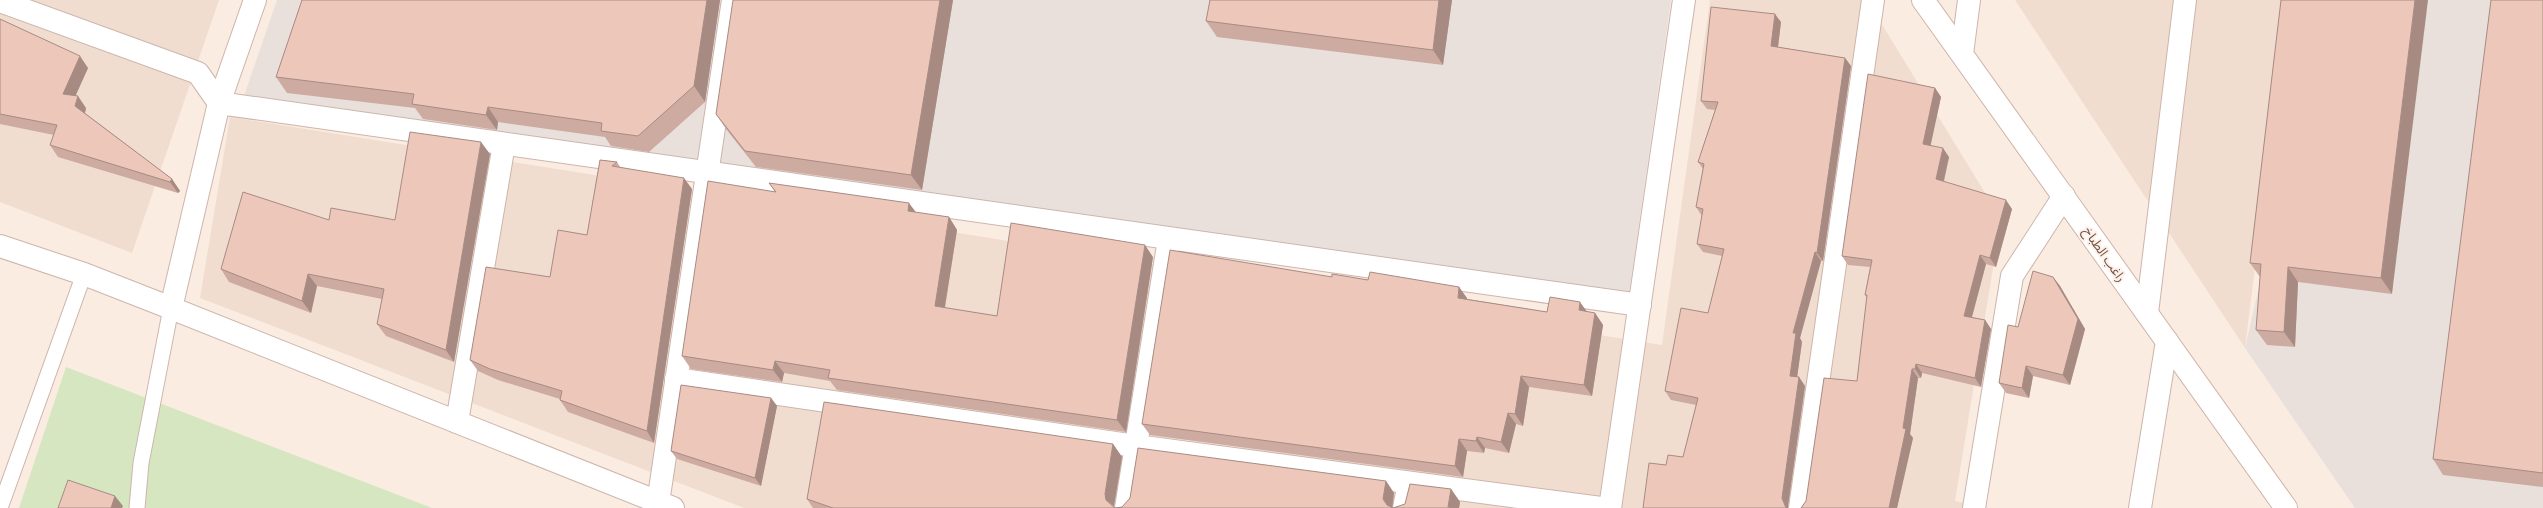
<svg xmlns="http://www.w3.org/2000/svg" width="2543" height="508" font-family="Cabin,'Noto Sans Arabic',sans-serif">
	<rect width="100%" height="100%" fill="#faece1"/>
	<g fill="#f1ddd0">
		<polygon points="0,0 219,0 132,253 0,202"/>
		<polygon points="1710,0 1867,0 2001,219 1955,501 1988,508 744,508 200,298 230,117 1662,345"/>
		<polygon points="2015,0 2288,0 2245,348"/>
	</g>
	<g fill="#e9e0dc">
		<polygon points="277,0 1671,0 1629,294 244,96"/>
		<polygon points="2294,0 2543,0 2543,508 2355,508 2245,348 2261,278"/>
	</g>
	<polygon fill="#d6e6c1" points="66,367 432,508 19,508"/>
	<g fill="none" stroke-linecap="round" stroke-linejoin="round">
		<g stroke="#cdb5ac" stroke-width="17">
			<g id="service">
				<polyline points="0,508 84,274"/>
				<polyline points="137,508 141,463 171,308"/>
			</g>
		</g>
		<g stroke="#cdb5ac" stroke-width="24">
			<g id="minor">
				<polyline points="0,1 198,73 219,103 1640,305"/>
				<polyline points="1962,54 1969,0"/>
				<polyline points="2147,313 2185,0"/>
				<polyline points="676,379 1136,446 1601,508"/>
				<polyline points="457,422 504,144"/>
				<polyline points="658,503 733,0"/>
				<polyline points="1126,508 1169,239"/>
				<polyline points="1404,508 1409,483"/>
				<polyline points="1610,508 1684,0"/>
				<polyline points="1800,508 1873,0"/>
				<polyline points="1974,508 2012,276 2064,196"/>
				<polyline points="2140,508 2167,341"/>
			</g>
		</g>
		<g stroke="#cdb5ac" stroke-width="24">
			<g id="tertiary">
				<polyline points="0,246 84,274 171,308 219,103 255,0"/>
				<polyline points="171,308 673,508"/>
			</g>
		</g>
		<g stroke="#cfb4a9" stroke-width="24">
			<polyline id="secondary" points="1923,0 2286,508"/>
		</g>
		<use href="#service" stroke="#fff" stroke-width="15"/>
		<use href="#minor" stroke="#fff" stroke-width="22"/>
		<use href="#tertiary" stroke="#fff" stroke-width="22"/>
		<use href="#secondary" stroke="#fff" stroke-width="22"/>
	</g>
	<g fill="#cdaba1">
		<polygon points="302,0 720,0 705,102 649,152 611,146 605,137 498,122 497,130 423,119 415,108 287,93 276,77"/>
		<polygon points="953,0 922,190 756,167 726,129 716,114"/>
		<polygon points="1210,0 1452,0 1443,65 1217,37 1206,21"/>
		<polygon points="2281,0 2392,294 2298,282 2295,347 2267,345 2256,330 2260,277 2250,263"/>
		<polygon points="2543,0 2543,487 2443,475 2433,459"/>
		<polygon points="0,19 1,20 88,68 75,96 86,108 85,113 172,179 180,191 178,193 58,157 50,145 54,135 0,124"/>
		<polygon points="1781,22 1778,47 1845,58 1851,66 1823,261 1821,261 1800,338 1802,342 1797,377 1799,377 1805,386 1788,506 1666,465 1683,457 1696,405 1671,400 1665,391 1708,313 1722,256 1703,252 1697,244 1702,216 1696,207 1703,169 1698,162 1715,110 1707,109 1701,101"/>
		<polygon points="1935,88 1941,97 1930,146 1949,157 1944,182 2012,209 1996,267 1986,264 1972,317 1985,320 1991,329 1981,387 1922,373 1921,378 1918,378 1910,434 1913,438 1897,508 1801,508 1806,501 1857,381 1867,298 1865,295 1870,267 1848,265 1842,256"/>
		<polygon points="490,154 454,362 386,336 377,324 382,299 317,286 311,313 229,282 221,269 329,220 395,220"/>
		<polygon points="600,160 617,162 620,167 692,189 654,443 568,412 560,400 560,399 498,380 478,371 470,360 550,277 587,235"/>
		<polygon points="769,183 916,213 949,217 957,230 945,308 997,316 1153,257 1126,432 837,390 830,381 784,373 782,382 691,369 682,356 775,192"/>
		<polygon points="1332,277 1459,287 1467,299 1547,312 1587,312 1595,313 1603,325 1592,396 1529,387 1523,426 1516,424 1509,453 1485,448 1484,453 1467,451 1463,477 1150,435 1142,424"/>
		<polygon points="2053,277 2060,286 2085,329 2070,385 2033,376 2029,398 2006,393 1999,383 2018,327"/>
		<polygon points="771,398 777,406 761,486 677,459 671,451"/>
		<polygon points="1113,444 1122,457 1114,506 1115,508 1386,481 1394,493 1393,508 1451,489 1460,502 1459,508 813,508 807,499"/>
	</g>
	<g fill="#a78b83">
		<polygon points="707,0 720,0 705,102 694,86"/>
		<polygon points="940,0 953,0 922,190 911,175"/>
		<polygon points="1439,0 1452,0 1443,65 1433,50"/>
		<polygon points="2415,0 2428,0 2392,294 2381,278"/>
		<polygon points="1775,14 1781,22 1777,55 1771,46"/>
		<polygon points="80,56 88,68 71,106 63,94"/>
		<polygon points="1845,58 1851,66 1823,261 1817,253"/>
		<polygon points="1935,88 1941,97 1929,153 1923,144"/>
		<polygon points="78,96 86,108 84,117 75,106"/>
		<polygon points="488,107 498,122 497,130 486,115"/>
		<polygon points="481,142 490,154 454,362 446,350"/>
		<polygon points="1943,148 1949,157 1942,188 1936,179"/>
		<polygon points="684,178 692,189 654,443 647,431"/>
		<polygon points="172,179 180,191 178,193 170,182"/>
		<polygon points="2006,200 2012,209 1996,267 1990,258"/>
		<polygon points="909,203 918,215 908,211"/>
		<polygon points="949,217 957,230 943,318 935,306"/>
		<polygon points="1145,245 1153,257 1126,432 1117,420"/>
		<polygon points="1815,252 1821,261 1800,338 1802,342 1796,385 1790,376 1793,333"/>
		<polygon points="1980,255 1986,264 1970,324 1964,316"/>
		<polygon points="2288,267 2298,282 2295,347 2284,332"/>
		<polygon points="308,274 317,286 311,313 302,301"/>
		<polygon points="2053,277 2060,286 2085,329 2070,385 2063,375"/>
		<polygon points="1459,287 1467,298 1466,309 1458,298"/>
		<polygon points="1580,302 1588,313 1579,310"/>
		<polygon points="1595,313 1603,325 1592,396 1584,385"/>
		<polygon points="1985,320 1991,329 1981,387 1975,378"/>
		<polygon points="775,361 784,373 782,382 773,370"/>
		<polygon points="1916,364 1922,373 1921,378 1915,369"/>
		<polygon points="2026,366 2033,376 2029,398 2022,388"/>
		<polygon points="1912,369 1918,378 1910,434 1913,438 1897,508 1889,508 1903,428"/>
		<polygon points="1521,376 1529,387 1523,426 1515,414"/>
		<polygon points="1799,377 1805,386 1788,506 1788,508 1786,508 1782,498"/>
		<polygon points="771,398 777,406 761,486 755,478"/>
		<polygon points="1508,413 1516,424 1509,453 1501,442"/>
		<polygon points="1477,437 1485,448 1484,453 1476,441"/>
		<polygon points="1459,439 1467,451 1463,477 1455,466"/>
		<polygon points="1113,444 1122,457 1114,506 1106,500 1105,494"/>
		<polygon points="1386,481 1394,493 1392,508 1389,508 1383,499"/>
		<polygon points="1451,489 1460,502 1459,508 1449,508 1448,507"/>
		<polygon points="115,496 123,506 122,508 111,508"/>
	</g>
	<g fill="#eec7bb" stroke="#a78b83">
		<polygon points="302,0 707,0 694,86 638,136 601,131 602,123 488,107 486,115 412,104 414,94 276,77"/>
		<polygon points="733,0 940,0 911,175 745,151 716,114"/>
		<polygon points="1210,0 1439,0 1433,50 1206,21"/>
		<polygon points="2281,0 2415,0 2381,278 2288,267 2284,332 2256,330 2261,264 2250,263"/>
		<polygon points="2491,0 2543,0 2543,473 2433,459"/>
		<polygon points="1711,7 1775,14 1771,46 1845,58 1817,253 1815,252 1793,333 1796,333 1790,376 1799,377 1782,498 1786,508 1643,508 1649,463 1666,465 1668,455 1683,457 1698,398 1665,391 1681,308 1708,313 1724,249 1697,244 1703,209 1696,207 1704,164 1698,162 1718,102 1701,101"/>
		<polygon points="0,19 80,56 63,94 78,96 75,106 172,179 170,182 50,145 57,125 0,114"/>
		<polygon points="1868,74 1935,88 1923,144 1943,148 1936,179 2006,200 1990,258 1980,255 1964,316 1985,320 1975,378 1916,364 1915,369 1912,369 1903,428 1906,429 1889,508 1801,508 1806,501 1824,378 1857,381 1867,295 1865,295 1872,260 1842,256"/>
		<polygon points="410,132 481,142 446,350 377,324 384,289 308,274 302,301 221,269 243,192 329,220 331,208 395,220"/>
		<polygon points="600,160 617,162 612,166 684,178 647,431 560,400 562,391 490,369 470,360 486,267 550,277 558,230 587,235"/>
		<polygon points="708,181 776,192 769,183 909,203 908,211 949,217 935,306 997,316 1011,223 1145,245 1117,420 828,378 830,370 775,361 773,370 682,356"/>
		<polygon points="1170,250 1332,277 1332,274 1368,280 1370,272 1459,287 1458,298 1547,312 1550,297 1580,302 1579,310 1595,313 1584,385 1521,376 1515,414 1508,413 1501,442 1477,437 1476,441 1459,439 1455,466 1142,424"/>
		<polygon points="2033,271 2053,277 2078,319 2063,375 2026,366 2022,388 1999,383 2008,325 2018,327"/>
		<polygon points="681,385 771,398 755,478 671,451"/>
		<polygon points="824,402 1113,444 1105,494 1106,500 1115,508 1122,507 1130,498 1138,448 1386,481 1383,499 1387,505 1393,508 1405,504 1410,484 1451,489 1448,507 1454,508 833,508 807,499"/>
		<polygon points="68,480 115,496 111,508 58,508"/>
	</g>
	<g text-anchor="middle" stroke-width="4" stroke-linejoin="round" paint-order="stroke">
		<g font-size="13" fill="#70514a" stroke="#fef1e7">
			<text transform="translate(2105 254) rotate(55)" y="5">راغب الطباخ</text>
		</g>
	</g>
</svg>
